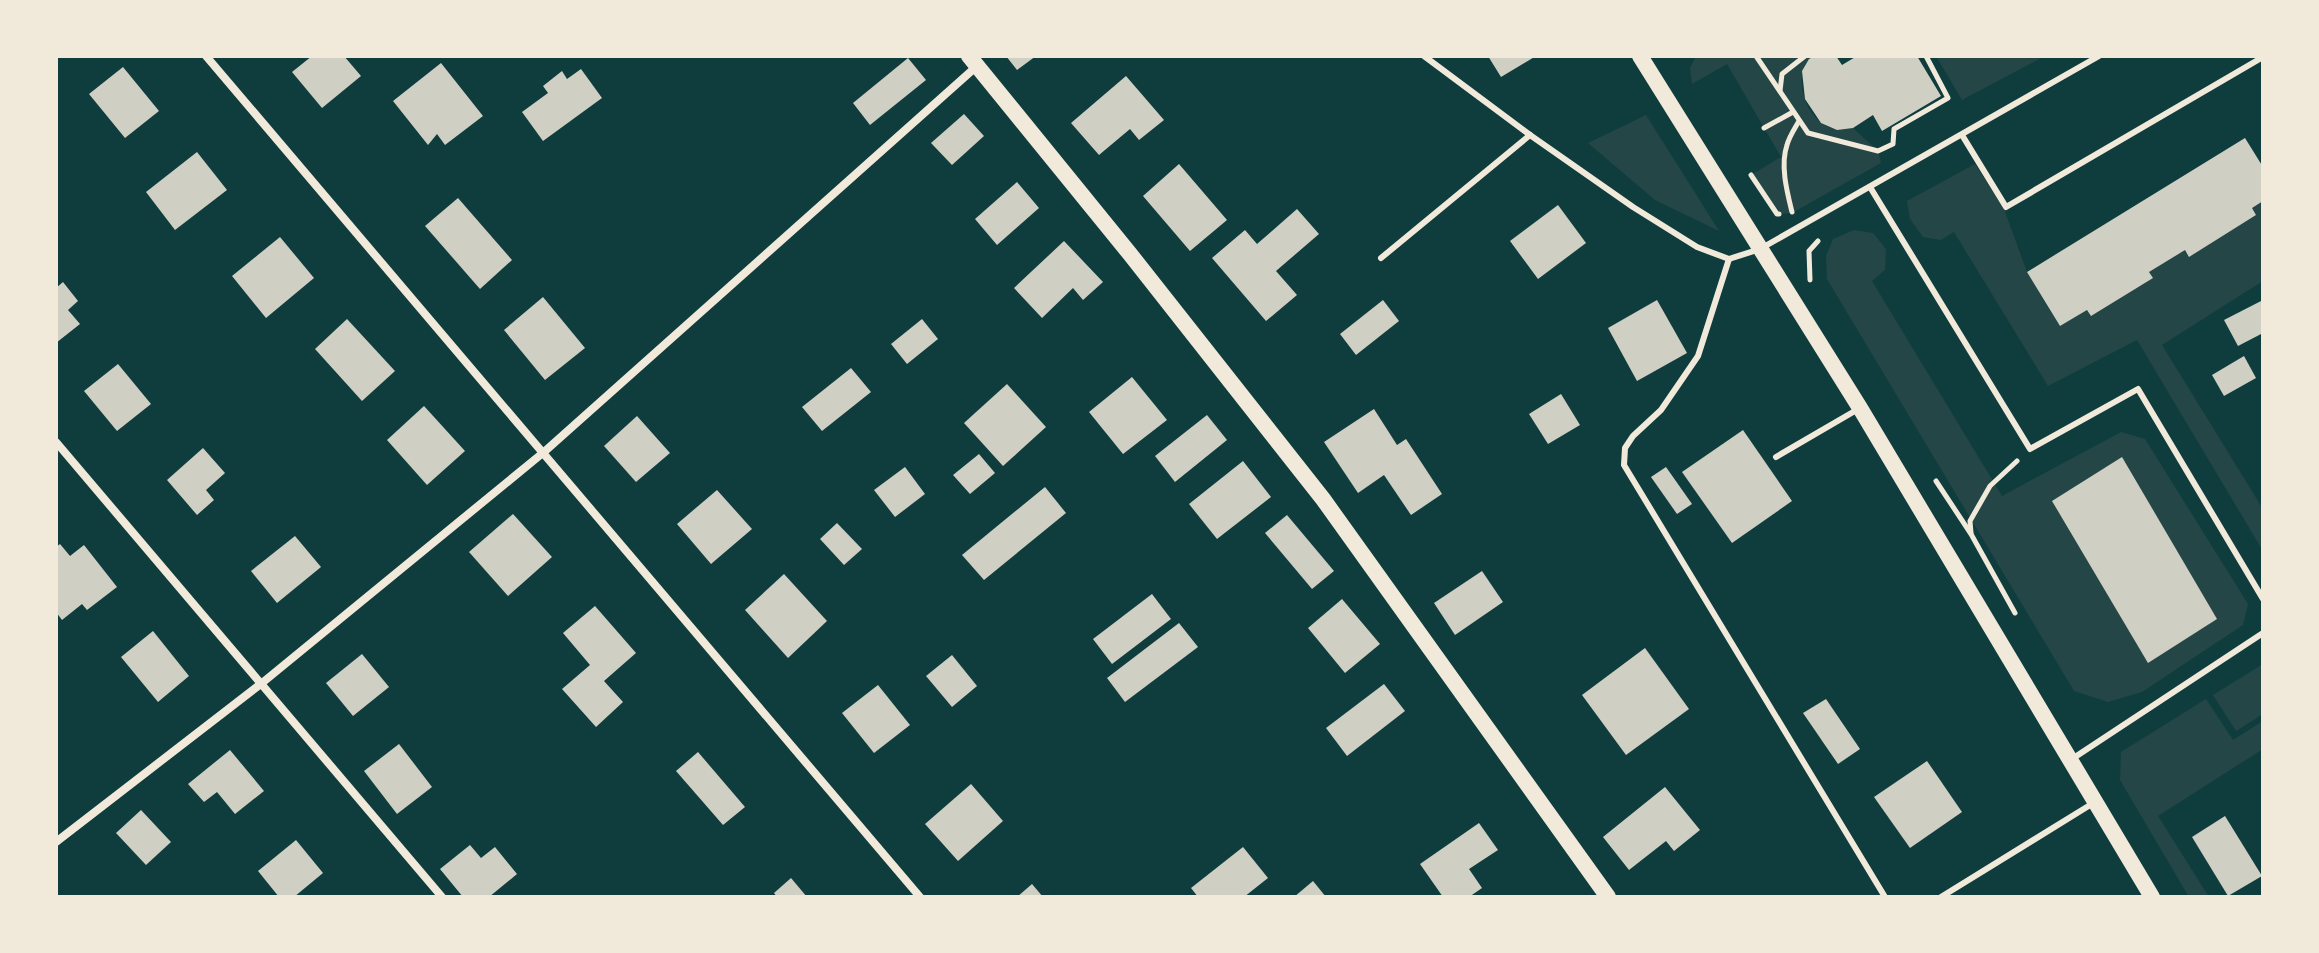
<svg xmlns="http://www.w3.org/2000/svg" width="2319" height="953" font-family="'IBM Plex Sans',sans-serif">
	<rect width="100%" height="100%" fill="#0f3d3e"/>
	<g fill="#244646">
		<path d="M1696,56H1815C1791,70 1803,110 1822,123C1832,131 1842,129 1853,128L1878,151L1881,163L1792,213L1777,214L1751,175L1781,157L1727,64L1692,84L1690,68Z"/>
		<polygon points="1936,56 2045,56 1962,100"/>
		<polygon points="1646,115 1719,231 1655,200 1588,143"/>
		<polygon points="1975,164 2004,209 2027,272 2060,326 2087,310 2152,277 2149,272 2185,249 2190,256 2256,215 2252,207 2263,201 2263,281 2162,345 2263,509 2263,551 2137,340 2048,386 1954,232 1941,240 1923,237 1910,219 1907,201"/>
		<polygon points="1854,230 1873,233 1886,249 1885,270 1872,281 2002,496 2121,432 2145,439 2248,604 2243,625 2142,692 2108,702 2074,691 1827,279 1826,256 1833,239"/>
		<polygon points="2263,664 2263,714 2236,731 2213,695"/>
		<polygon points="2206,699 2233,740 2263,721 2263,749 2158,816 2209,897 2189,897 2120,780 2121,752"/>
	</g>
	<g fill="#cfcfc3">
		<polygon points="312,56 344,56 361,76 322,108 292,72"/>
		<polygon points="1006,56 1036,56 1017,70"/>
		<polygon points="1488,56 1536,56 1501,77"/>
		<polygon points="1815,56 1836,56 1842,65 1857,56 1917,56 1941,96 1882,131 1873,115 1853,128 1837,130 1821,123 1805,99 1802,71 1809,59"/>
		<polygon points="908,58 926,80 870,125 853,103"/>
		<polygon points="441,63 483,116 445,145 437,134 428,145 393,101"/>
		<polygon points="123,67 159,111 125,138 89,94"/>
		<polygon points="581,69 602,98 543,141 522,112 548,93 543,86 562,71 567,79"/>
		<polygon points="1126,76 1164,120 1139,140 1130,129 1099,155 1071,123"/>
		<polygon points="964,114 984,136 952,165 931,143"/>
		<polygon points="2245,138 2263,167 2263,201 2252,208 2256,215 2189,257 2185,250 2149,272 2153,278 2091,316 2087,310 2060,326 2027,272"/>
		<polygon points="197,152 227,190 175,230 146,192"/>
		<polygon points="1179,164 1227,220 1190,251 1143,196"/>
		<polygon points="1017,182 1039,208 997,245 975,219"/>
		<polygon points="458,198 512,260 480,289 425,226"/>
		<polygon points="1558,205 1586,243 1538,279 1510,241"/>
		<polygon points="1297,209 1319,234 1276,271 1297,295 1266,321 1212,258 1245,230 1257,244"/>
		<polygon points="280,237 314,278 266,318 232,276"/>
		<polygon points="1064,241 1103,282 1083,300 1073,288 1042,318 1014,288"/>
		<polygon points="63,282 78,301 68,310 80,324 56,343 56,288"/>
		<polygon points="543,297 585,348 545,380 504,330"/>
		<polygon points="1383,300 1399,321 1356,355 1340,334"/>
		<polygon points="1657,300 1687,353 1637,381 1608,328"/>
		<polygon points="2263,300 2263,333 2238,346 2224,320"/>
		<polygon points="347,319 395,371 362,401 315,349"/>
		<polygon points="922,319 938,339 907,364 891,344"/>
		<polygon points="2244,356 2256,378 2224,396 2212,375"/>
		<polygon points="118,364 151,404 117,431 84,391"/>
		<polygon points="851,368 871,392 822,431 802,407"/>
		<polygon points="1132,377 1167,420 1123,454 1089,412"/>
		<polygon points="1007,384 1046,427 1003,466 964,423"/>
		<polygon points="1561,394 1580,425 1548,444 1529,414"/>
		<polygon points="424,406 465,451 427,485 387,440"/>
		<polygon points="1374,409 1397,445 1406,439 1442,494 1411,515 1384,475 1358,493 1324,442"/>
		<polygon points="1207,415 1227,440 1175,482 1155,456"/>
		<polygon points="637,416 670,453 636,482 604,446"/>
		<polygon points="1743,430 1792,501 1732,543 1682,472"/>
		<polygon points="203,448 225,473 206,490 214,500 197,515 167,480"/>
		<polygon points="979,454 995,473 970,494 953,475"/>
		<polygon points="2122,457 2217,619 2148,663 2052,501"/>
		<polygon points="1243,461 1271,497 1217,539 1189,504"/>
		<polygon points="905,467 925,494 895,517 874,490"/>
		<polygon points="1666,467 1692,504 1677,514 1651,477"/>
		<polygon points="1045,487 1066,513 984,580 962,555"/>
		<polygon points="717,490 752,529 711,564 677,524"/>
		<polygon points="513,514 552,557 508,596 469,552"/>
		<polygon points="1287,515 1334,571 1312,589 1265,533"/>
		<polygon points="837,523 862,549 844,565 820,539"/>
		<polygon points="295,536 321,567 277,603 251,571"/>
		<polygon points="60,544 70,556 84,545 117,587 87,610 82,604 62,620 56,612 56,547"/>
		<polygon points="1482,571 1503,602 1455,635 1434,603"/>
		<polygon points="784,574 827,621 788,658 745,610"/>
		<polygon points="1152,594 1171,619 1112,664 1093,639"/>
		<polygon points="1342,599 1380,644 1345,673 1308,628"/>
		<polygon points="595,606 636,653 604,681 623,702 596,727 562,689 590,665 563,633"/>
		<polygon points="1179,623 1198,647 1125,702 1107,678"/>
		<polygon points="153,631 189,676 158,702 121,657"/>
		<polygon points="1645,648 1689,709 1626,755 1582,695"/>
		<polygon points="362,654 389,687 353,716 326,683"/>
		<polygon points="952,655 977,686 952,707 926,676"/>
		<polygon points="1384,684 1405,711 1347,756 1326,728"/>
		<polygon points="878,685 910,725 874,753 842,713"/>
		<polygon points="1826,699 1860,749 1838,764 1803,713"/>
		<polygon points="399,744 432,787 397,814 364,771"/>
		<polygon points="230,750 264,791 235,814 217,792 204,802 188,784"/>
		<polygon points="698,752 745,807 723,825 676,771"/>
		<polygon points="1927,761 1962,812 1910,848 1874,797"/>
		<polygon points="971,784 1003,821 958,861 925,824"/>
		<polygon points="1665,787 1700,830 1674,851 1666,841 1629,870 1603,837"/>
		<polygon points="141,810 171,842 146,865 116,833"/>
		<polygon points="2225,816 2262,876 2228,896 2192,837"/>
		<polygon points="1479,823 1498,850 1469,869 1482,888 1469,897 1443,897 1420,864"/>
		<polygon points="296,840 323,873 294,897 279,897 258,871"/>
		<polygon points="470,845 481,858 495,847 517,874 489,897 463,897 440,869"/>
		<polygon points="1243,847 1268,878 1244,897 1198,897 1191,888"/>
		<polygon points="791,878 807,897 777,897 774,893"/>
		<polygon points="1313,881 1326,897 1294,897"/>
		<polygon points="1032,884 1043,897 1017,897"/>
	</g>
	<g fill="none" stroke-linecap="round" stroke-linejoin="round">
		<g stroke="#f1e9da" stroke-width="5">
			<polyline points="1756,56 1808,133 1878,151 1893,144 1894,129 1948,98 1926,56"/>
			<polyline points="1780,91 1782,74 1805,56"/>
			<polyline points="1764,128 1793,112"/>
			<polyline points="1751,175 1777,214 1779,214"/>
			<path d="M1792,212C1787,192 1780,165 1787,145C1789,137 1795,128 1799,121"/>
			<polyline points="1810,280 1809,251 1818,241"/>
			<polyline points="1936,481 1971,534 2015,613"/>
			<polyline points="1971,533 1970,521 1990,486 2017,461"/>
		</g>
		<g stroke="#f1e9da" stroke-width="6">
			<polyline points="1424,56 1530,135 1633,207 1697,247 1729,259 1760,249 2099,56"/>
			<polyline points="1962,135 2006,207 2263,57"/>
			<polyline points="1870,187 2030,449 2138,389 2263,599"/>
			<polyline points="1381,258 1530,135"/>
			<polyline points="1729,259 1698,356 1661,410 1633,436 1625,448 1624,465 1885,897"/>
			<polyline points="1776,457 1860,408"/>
			<polyline points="2072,759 2263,633"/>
			<polyline points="1941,897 2095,802"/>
		</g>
		<g stroke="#f1e9da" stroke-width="8">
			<polyline points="206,56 920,897"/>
			<polyline points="56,442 442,897"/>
			<polyline points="56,842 262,683 544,452 977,66"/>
		</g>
		<g stroke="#f1e9da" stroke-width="16">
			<polyline points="969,56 1130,254 1323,499 1608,897"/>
			<polyline points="1640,56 1860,408 2152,897"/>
		</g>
	</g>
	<rect width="2319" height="953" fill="none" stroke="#f1e9da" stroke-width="116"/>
</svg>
